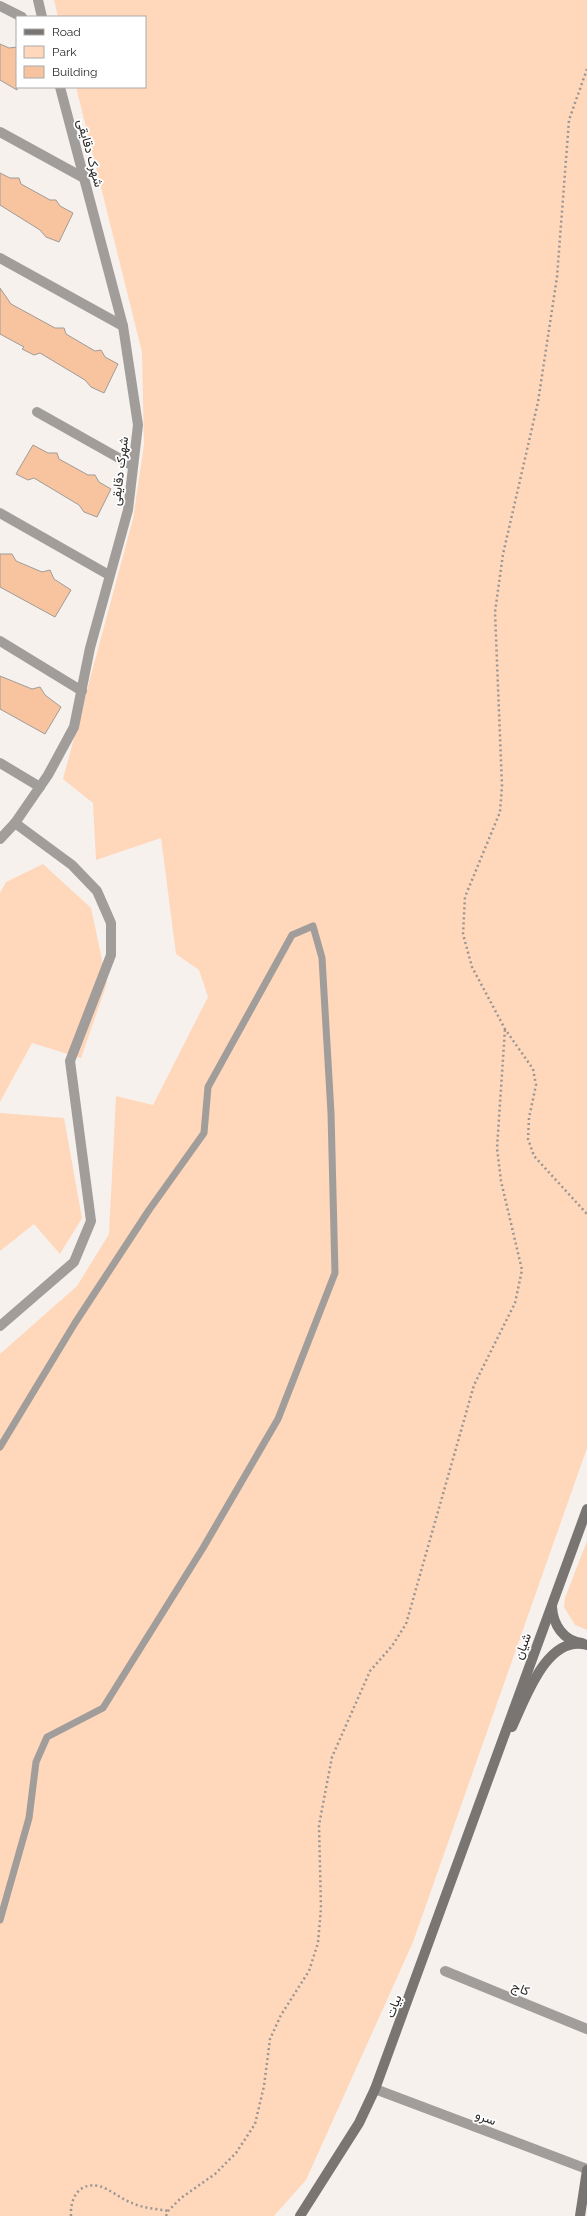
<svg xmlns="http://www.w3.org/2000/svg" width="587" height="2216" font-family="Raleway,Vazirmatn,sans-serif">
	<rect width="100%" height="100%" fill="#f7f1ed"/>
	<g fill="#ffd7bb">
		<polygon points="54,0 587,0 587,1448 413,1942 306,2180 274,2216 0,2216 0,1354 77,1286 109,1234 116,1096 153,1105 208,997 199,970 176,954 161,838 96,860 93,803 63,779 133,519 144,445 142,352 76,87 145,87 145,17 58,17"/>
		<polygon points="43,864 91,908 107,983 81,1058 32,1043 0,1102 0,893 6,882"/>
		<polygon points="0,1113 64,1118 82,1218 60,1254 34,1224 0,1251"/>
		<polygon points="587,1541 587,1630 575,1625 564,1607 565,1598"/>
	</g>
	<g fill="#f7c49f" stroke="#a09b97">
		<polygon points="0,44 9,48 17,47 17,90 0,80"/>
		<polygon points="0,173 10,178 19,178 21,184 50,200 56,200 60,206 73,213 59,242 46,237 40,230 0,205"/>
		<polygon points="0,288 11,304 55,328 64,328 66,334 95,351 101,350 105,357 118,364 104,393 91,387 85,380 40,353 34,355 22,349 24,347 0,334"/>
		<polygon points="33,445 48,453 57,453 59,459 88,475 95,475 99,482 111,489 97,517 84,512 79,505 34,478 28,480 16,474"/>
		<polygon points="0,554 12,554 16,561 42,572 50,570 54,579 71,590 55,617 0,587"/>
		<polygon points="0,676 32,689 40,687 45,695 61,707 45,734 0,709"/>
	</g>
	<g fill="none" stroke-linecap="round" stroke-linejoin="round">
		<g stroke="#9a9693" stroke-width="2.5" stroke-dasharray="2 3" stroke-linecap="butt">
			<polyline points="587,69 569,120 557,277 538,402 503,554 495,612 502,786 500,812 465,897 463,934 472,967 505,1029 533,1069 536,1085 529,1118 528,1139 534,1156 587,1214"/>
			<path d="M71,2216C70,2199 78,2182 99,2186C110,2189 121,2199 132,2203C142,2208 157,2209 168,2211"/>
			<polyline points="166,2216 168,2211 181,2198 215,2174 236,2153 255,2124 264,2086 270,2039 281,2015 309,1971 318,1943 321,1908 319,1825 332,1757 370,1671 392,1646 406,1624 474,1385 515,1303 522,1270 501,1181 497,1148 505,1029"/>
		</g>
		<polyline stroke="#a09d9b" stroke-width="7" points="0,1447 75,1323 149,1210 204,1133 208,1087 292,935 313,926 322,958 331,1113 335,1273 278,1419 203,1548 103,1708 47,1737 36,1762 29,1818 0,1920"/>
		<g stroke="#a09d9b" stroke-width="10">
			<polyline points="38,0 42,17"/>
			<polyline points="0,6 22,17"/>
			<polyline points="0,132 84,178"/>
			<polyline points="0,258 123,326"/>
			<polyline points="37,412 133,466"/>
			<polyline points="0,513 109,575"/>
			<polyline points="0,641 82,691"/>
			<polyline points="0,763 40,787"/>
			<polyline points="0,839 15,823 48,775 74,727 90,648 128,510 138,425 123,326 60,87"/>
			<polyline points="0,1326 74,1262 91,1221 70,1061 111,955 111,923 97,891 72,865 15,823"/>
			<polyline points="445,1971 587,2029"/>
			<polyline points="375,2089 587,2169"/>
		</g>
		<g stroke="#787572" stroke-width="10">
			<path d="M552,1607C553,1624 563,1641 582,1643"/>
			<path d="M512,1727C525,1700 547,1633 587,1645"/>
			<polyline points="300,2216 359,2123 375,2089 587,1509"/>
			<polyline points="580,2216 587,2170"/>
		</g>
	</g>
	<g text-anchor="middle" stroke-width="3.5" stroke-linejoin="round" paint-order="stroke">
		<g font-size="13" fill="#2c2a28" stroke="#fff">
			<text transform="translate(91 153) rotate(75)" y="5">شهرک دقایقی</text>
			<text transform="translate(119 471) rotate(-83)" y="5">شهرک دقایقی</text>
			<text transform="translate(522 1646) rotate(-69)" y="5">شیان</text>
			<text transform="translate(521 1988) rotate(22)" y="5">کاج</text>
			<text transform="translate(393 2006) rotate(-69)" y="5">بیات</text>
			<text transform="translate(486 2117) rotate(21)" y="5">سرو</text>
		</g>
	</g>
	<rect x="16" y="16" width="130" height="72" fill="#ffffff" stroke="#abaaa9"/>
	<rect x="24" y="29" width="20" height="6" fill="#787572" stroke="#abaaa9"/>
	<text x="52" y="36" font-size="12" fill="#2c2a28">Road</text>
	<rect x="24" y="46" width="20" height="12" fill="#ffd7bb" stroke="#abaaa9"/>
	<text x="52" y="56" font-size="12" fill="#2c2a28">Park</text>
	<rect x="24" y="66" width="20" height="12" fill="#f7c49f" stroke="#abaaa9"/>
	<text x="52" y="76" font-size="12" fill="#2c2a28">Building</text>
</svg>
